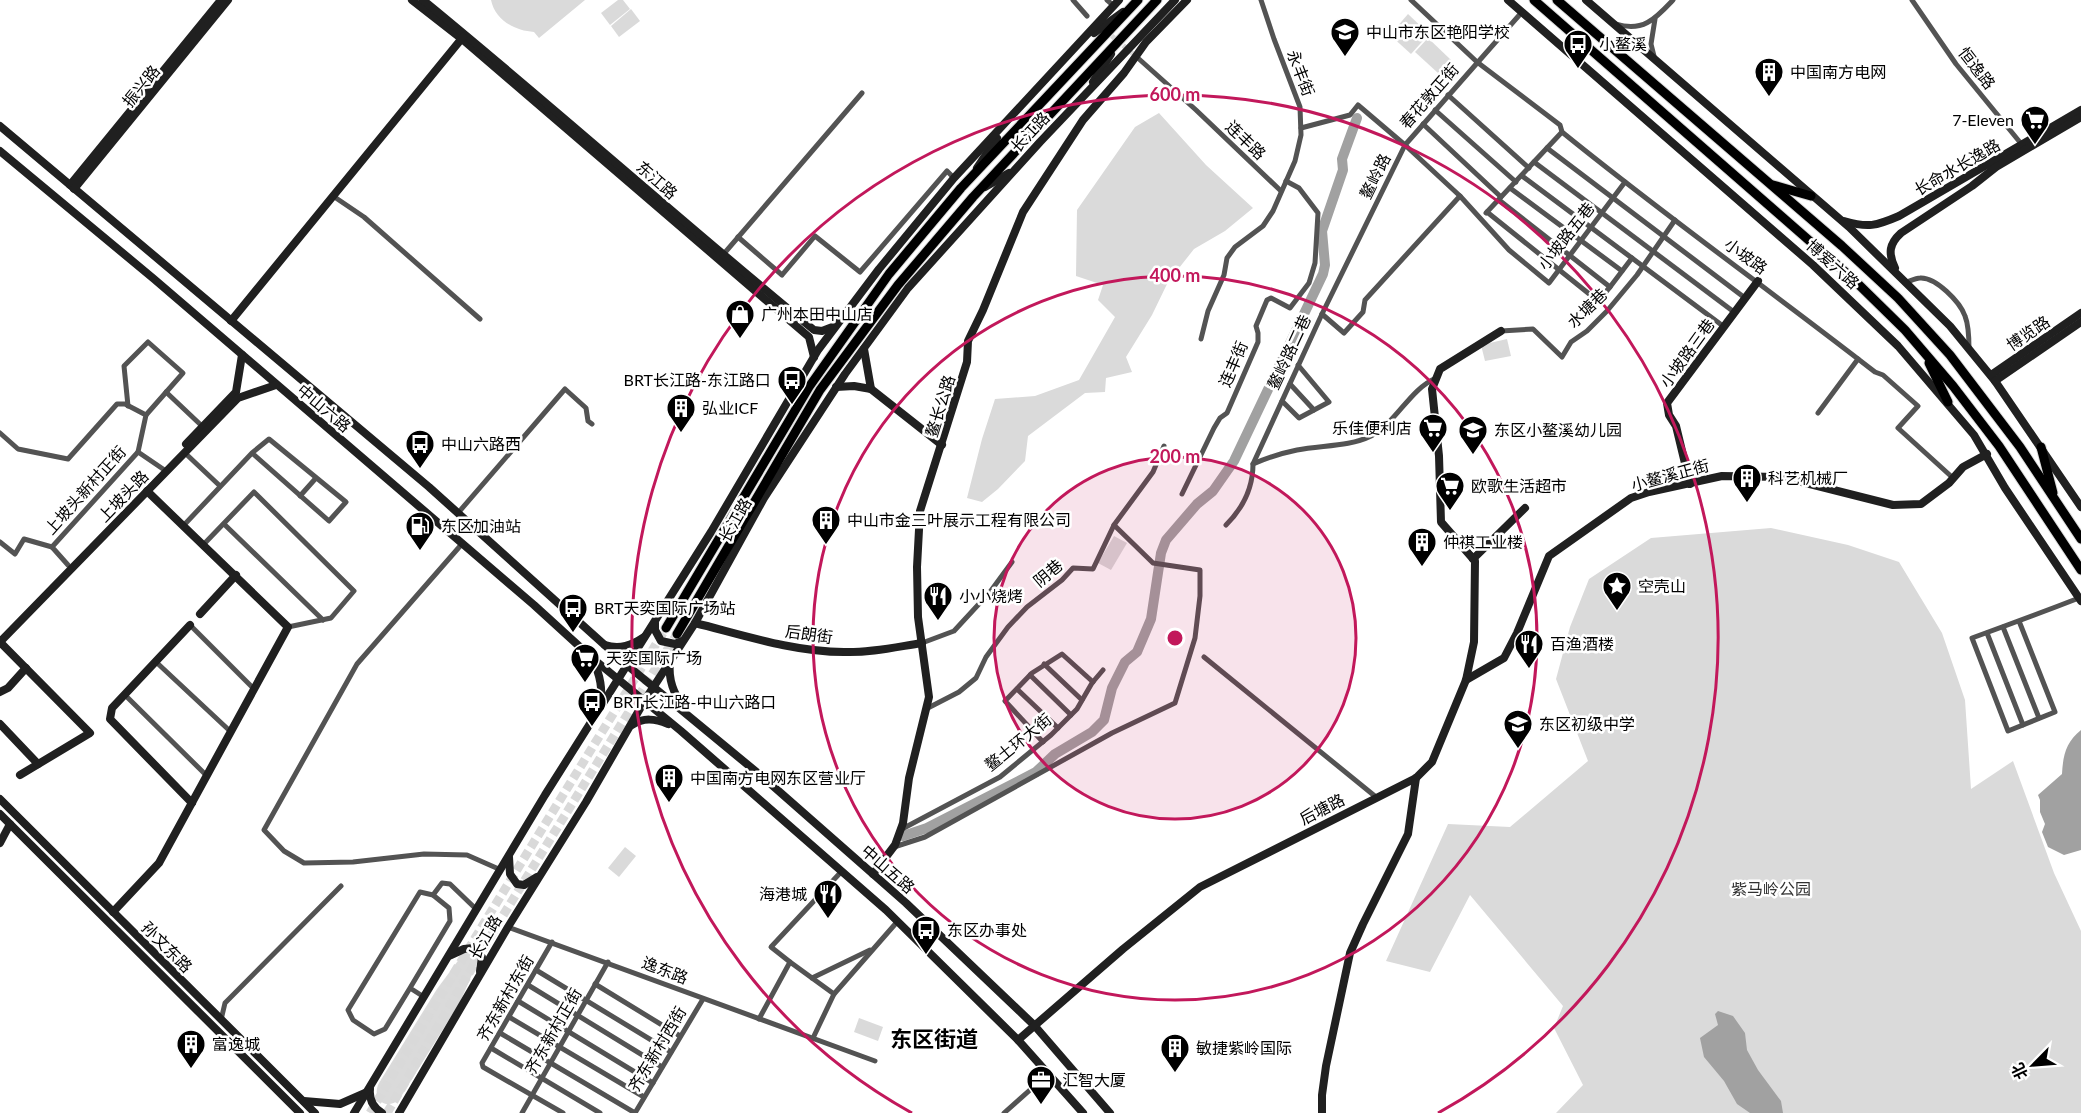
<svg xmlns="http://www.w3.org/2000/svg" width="2081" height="1113" font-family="Lato,'Noto Sans SC',sans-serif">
	<rect width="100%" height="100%" fill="#fff"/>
	<g fill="#dadada">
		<path d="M491,0H585L539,38L534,32C515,31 495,20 491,0Z"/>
		<polygon points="618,0 623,0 630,9 610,25 601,13"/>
		<polygon points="631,9 640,21 619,37 611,26"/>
		<polygon points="1408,14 1429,34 1411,54 1390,35"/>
		<polygon points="1428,38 1451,60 1438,73 1415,52"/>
		<polygon points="1159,113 1206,165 1253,208 1225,231 1194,249 1168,282 1152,315 1126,357 1132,372 1106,378 1105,392 1085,393 1028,436 1025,461 998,489 982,502 967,498 982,439 995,399 1035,396 1079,380 1115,317 1098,300 1103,285 1076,276 1077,210 1135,127"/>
		<polygon points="1507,339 1511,356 1485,361 1481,345"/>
		<polygon points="1771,528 1848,545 1899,562 1942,633 1965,700 1971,789 2013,761 2054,873 2081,931 2081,1113 1556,1113 1583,1085 1554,1028 1563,1006 1470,895 1430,972 1386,961 1448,824 1510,827 1588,761 1556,679 1570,627 1589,579 1651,538"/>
		<polygon points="1114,536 1127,543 1111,570 1098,563"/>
		<polygon points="625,847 636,856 619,877 608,868"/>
		<path d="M468,952L476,955L478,961L460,1002L399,1100C385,1111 371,1098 379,1083L437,989L463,954Z"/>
		<polygon points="859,1018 883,1027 878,1041 854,1032"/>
	</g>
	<g fill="#a1a1a1">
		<path d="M2081,730V850L2064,855L2048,847L2042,832L2045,824L2040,812V800L2038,795L2062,774C2063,755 2066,742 2081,730Z"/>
		<polygon points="1718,1011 1733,1016 1745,1033 1747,1050 1758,1070 1781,1101 1783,1113 1750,1113 1737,1104 1724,1081 1704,1057 1700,1038 1718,1025 1715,1014"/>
	</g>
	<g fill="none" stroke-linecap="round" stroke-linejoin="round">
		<polyline stroke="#a1a1a1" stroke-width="10" points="903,836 927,828 1036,772 1055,754 1092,732 1104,720 1112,688 1125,662 1137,652 1151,619 1161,553 1166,540 1197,504 1213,491 1234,461 1323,274 1325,265 1322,231 1343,170 1342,159 1357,118"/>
		<polyline stroke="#d9d9d9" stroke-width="5" stroke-dasharray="5 2.5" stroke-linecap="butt" points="1106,31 1138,58"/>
		<g stroke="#d9d9d9" stroke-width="9" stroke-dasharray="9 4.5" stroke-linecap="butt">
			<polyline points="370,1113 489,915 666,628"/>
			<polyline points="387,1113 499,922 677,634"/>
		</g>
		<g stroke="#dbdbdb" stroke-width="11">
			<g id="highway">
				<polyline points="1534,0 1852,278 1905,330 1953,386 1999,446 2081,570"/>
				<polyline points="1557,0 1842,246 1898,298 1950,355 2020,447 2081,539"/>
				<polyline points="1773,185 1811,196"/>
				<polyline points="1929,363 1948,402"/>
				<polyline points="2041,447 2053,493"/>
				<polyline points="666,628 809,387 889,274 961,188 1138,0"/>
				<polyline points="677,634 820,390 898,285 973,197 1157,0"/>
			</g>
		</g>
		<g stroke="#535353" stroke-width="5">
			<polyline points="1073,0 1087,16"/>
			<polyline points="1107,0 1114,6"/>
			<path d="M1411,0L1477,62L1560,125L1562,132C1664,215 1771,291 1875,372L1883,375L1918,406L1898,428L1953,478"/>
			<polyline points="1912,0 1956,64 2023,146"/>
			<polyline points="1655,19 1651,44 1655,60"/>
			<path d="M1616,24C1643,33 1656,18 1673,0"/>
			<polyline points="1139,59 1196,110 1281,191"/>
			<polyline points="1448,95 1529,168"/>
			<polyline points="1435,110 1516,182"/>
			<polyline points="1423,124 1501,197"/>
			<polyline points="1301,128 1350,115 1358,105 1405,145 1460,196 1509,250 1549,283 1625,182"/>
			<polyline points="1547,148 1745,298"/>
			<polyline points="1534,162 1734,312"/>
			<polyline points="1522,176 1723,326"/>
			<polyline points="1510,188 1622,271"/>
			<polyline points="333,196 364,217 480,319"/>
			<polyline points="1499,200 1610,287 1632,258"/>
			<polyline points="1487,212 1598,301 1610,287"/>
			<polyline points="1486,213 1562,132"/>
			<polyline points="738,237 782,275 815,236 860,272 947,171 954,178"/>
			<polyline points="722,256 862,93"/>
			<path d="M1907,282C1910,281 1916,278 1920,278C1936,277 1960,302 1965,316C1969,326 1969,338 1969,349"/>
			<polyline points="1322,314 1344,333 1363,312 1365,300 1460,196"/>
			<polyline points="1501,331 1533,329 1562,357 1571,342 1587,331 1607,311 1637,275 1675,220"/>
			<polyline points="1201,339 1208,311 1224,275 1227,258 1235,247 1263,226 1273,211 1295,161 1301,135 1300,107 1274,39 1261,0"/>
			<polyline points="1290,384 1314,410"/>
			<polyline points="166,392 203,427"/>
			<polyline points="1282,401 1299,418 1329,402 1298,365"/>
			<polyline points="128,406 124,366 148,342 183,373 146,415"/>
			<polyline points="1818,413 1858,359"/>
			<polyline points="0,433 18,449 68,459 117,404 125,404 146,415 138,452 52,547 68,565"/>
			<polyline points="138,452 163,469"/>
			<polyline points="185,453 220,486"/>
			<path d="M1253,464C1267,458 1282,453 1297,450C1321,445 1349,447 1371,436C1397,422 1409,390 1436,378"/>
			<polyline points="1182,494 1214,428 1220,418 1227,413 1258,342 1258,333 1256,326 1267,300 1271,298 1290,308 1309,283 1315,263 1318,213 1299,188 1286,181"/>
			<polyline points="300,496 316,478"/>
			<polyline points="458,513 565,389 586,408 588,421 592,424"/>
			<polyline points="224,524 323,620"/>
			<polyline points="184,525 252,453 329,521 346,502 269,439 252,453"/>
			<path d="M1226,525C1243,508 1253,489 1253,464L1322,314L1405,145L1522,12"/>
			<polyline points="0,542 15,554 24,539 52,547"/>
			<polyline points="204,544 254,492 354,591 331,618 288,627"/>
			<polyline points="461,545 357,664 264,830 284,851 304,863 353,862 424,854 467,855 501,870"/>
			<path d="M2019,621L2055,712L2008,731L1972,638C2008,625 2043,612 2079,598"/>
			<polyline points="190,625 254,689"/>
			<polyline points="2003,627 2039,718"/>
			<polyline points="1987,633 2023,725"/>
			<polyline points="922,643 954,631 990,592 1012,562"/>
			<polyline points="1204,657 1376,797"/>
			<polyline points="155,661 231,732"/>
			<polyline points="1044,664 1082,700"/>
			<polyline points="1030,675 1071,715"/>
			<polyline points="1017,689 1058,728"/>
			<polyline points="125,695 207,776"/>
			<polyline points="926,709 959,692 976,678 986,657 1008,627 1027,607 1062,580 1073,568 1093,569 1114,525 1153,472 1164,446"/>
			<polyline points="1043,742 1005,701 1032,673 1062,654 1093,682"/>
			<polyline points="902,829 1000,777 1051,735 1077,709 1092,683 1103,670"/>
			<polyline points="894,847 925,837 1112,733 1175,703 1195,638 1200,596 1200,570 1153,563 1114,525"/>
			<polyline points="433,895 442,883 450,884 477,910"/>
			<polyline points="508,927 875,1061"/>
			<polyline points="552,942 482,1063 483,1067 563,1113"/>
			<polyline points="790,962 771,947 841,872"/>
			<polyline points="536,970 671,1052"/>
			<polyline points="812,978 870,950"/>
			<polyline points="595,984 680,1036"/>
			<polyline points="528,985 662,1067"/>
			<polyline points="410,988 450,921 449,908 433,895 420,892 348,1010 353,1020 374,1034 385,1029 410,988 424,997"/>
			<polyline points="518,1001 653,1083"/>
			<polyline points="509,1017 644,1097"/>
			<polyline points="759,1019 790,962 834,994"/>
			<polyline points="221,1020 225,1003 341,886"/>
			<polyline points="500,1033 635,1113"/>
			<polyline points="813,1038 834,994 897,922"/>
			<polyline points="491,1048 600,1113"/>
			<polyline points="522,1113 608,962"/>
			<polyline points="635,1113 703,999"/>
			<polyline points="1004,1113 1048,1074"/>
		</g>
		<g stroke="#202020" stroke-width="8">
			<polyline points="412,0 462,39 809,337 814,357"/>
			<path d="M423,0C555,108 682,222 814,330L822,331L835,326"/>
			<polyline points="1508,0 1813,265 1898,346 1974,435 2005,488 2081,601"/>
			<polyline points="1586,0 1849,227 1950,326 1995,381 2081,507"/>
			<polyline points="1094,33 1123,12"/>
			<polyline points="1093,82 1111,54"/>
			<polyline points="0,126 429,487 628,666 765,779 906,903 1034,1025 1110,1113"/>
			<polyline points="0,151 154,279 534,605 591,657 681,731 886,910 1018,1040 1083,1113"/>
			<polyline points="977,168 997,138"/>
			<polyline points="70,185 221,0"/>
			<polyline points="985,187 1009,173"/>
			<polyline points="74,189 228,0"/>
			<path d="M1844,221C1868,228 1876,226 1899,216L2081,110"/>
			<path d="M1895,268C1888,253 1889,244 1901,233L1972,186L1996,167L2081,117"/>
			<polyline points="231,321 463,37"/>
			<polyline points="864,349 871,389 942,445"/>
			<polyline points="1991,375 2081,313"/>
			<polyline points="1995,381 2081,322"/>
			<polyline points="836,387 854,386 871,389"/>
			<polyline points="186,444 236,392 242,355"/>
			<polyline points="1690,484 1676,426 1669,415 1667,403 1758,281"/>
			<polyline points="1473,559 1525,508"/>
			<polyline points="200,614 236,575"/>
			<polyline points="655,623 655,630 661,641 675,644 682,641"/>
			<path d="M695,623C743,635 794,652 844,652C870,653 896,647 922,643"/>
			<polyline points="190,625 112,708 110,719 192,803"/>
			<polyline points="0,642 238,398 276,385"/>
			<polyline points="0,642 90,733 20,775"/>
			<path d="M605,645C620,650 632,645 644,637"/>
			<path d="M593,661C601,676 602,689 601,705"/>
			<path d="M670,663C668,680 674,693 683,708"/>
			<polyline points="1466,680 1504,658 1517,633 1549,556 1631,498 1649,492 1722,476 1782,477 1893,505 1921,504 1949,483 1963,467 1987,454"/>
			<polyline points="0,692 8,688 26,668"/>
			<polyline points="0,724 38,764"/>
			<path d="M632,725C644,717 655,719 668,724"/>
			<polyline points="0,799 315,1113"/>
			<polyline points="0,814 300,1113"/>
			<polyline points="0,843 10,824"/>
			<polyline points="509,857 510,874 517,884 524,885 537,877"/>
			<polyline points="873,874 895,845 903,823 909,778 929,697 918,617 917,567 920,511 967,362 968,341 983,310 1023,212 1083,120 1124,73 1146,42 1187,0"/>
			<polyline points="113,912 159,863 288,627 147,491"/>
			<polyline points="451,955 464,949 473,948 482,957 480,971"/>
			<polyline points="1018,1040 1123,949 1200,887 1416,778 1432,762 1466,680 1474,642 1475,561 1441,522 1439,456 1432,389 1440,369 1501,331"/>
			<path d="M370,1089C369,1099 372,1107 382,1113"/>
			<polyline points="304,1101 340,1104 365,1093"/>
			<polyline points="354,1113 545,795 711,532 818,350 879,269 954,178 1119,0"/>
			<polyline points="399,1113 508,927 586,802 645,700 695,623 764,498 845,374 908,288 1040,142 1175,0"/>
			<polyline points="1322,1113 1322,1095 1326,1066 1350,953 1363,924 1408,834 1416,778"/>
		</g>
		<use href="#highway" stroke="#000" stroke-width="9"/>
	</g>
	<circle cx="1175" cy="638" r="181" fill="#c2185b" fill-opacity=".12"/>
	<g fill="none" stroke="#c2185b" stroke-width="3">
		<circle cx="1175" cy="638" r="181"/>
		<circle cx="1175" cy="638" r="362"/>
		<path d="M912 1113A543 543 0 1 1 1438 1113"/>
	</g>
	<defs>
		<g id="school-pin" transform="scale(1.5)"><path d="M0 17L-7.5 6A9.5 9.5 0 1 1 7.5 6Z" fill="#000" stroke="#fff"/><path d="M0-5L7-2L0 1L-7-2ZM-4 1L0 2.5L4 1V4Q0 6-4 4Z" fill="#fff"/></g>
		<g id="bus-pin" transform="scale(1.5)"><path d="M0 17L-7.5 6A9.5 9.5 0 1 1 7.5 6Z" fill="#000" stroke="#fff"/><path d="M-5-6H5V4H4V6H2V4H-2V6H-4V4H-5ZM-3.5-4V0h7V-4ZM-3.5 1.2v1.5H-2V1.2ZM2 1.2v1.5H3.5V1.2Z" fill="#fff"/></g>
		<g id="building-pin" transform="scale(1.5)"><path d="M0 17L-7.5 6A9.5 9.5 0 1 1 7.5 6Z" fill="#000" stroke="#fff"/><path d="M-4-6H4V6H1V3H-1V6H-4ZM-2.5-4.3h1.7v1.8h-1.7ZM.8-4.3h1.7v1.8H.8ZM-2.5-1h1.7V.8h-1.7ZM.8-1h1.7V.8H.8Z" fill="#fff"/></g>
		<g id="supermarket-pin" transform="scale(1.5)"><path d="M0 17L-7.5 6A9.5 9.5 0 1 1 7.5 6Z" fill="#000" stroke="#fff"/><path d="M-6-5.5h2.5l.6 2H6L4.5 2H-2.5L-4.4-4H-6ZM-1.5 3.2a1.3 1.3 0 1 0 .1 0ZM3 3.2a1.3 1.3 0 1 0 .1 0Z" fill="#fff"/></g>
		<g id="shop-pin" transform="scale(1.5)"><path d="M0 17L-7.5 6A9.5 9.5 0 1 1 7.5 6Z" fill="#000" stroke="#fff"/><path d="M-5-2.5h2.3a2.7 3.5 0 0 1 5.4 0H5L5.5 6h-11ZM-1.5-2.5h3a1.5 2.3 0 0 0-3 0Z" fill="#fff"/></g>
		<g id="fuel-pin" transform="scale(1.5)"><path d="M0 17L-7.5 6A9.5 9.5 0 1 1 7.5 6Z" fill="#000" stroke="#fff"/><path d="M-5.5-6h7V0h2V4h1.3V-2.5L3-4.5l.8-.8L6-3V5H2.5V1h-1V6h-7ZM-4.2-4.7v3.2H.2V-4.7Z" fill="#fff"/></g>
		<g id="sight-pin" transform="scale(1.5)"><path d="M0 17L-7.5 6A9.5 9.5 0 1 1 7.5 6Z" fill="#000" stroke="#fff"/><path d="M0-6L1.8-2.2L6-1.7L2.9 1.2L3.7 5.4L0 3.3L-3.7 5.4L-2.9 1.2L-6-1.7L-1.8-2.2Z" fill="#fff"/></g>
		<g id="restaurant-pin" transform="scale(1.5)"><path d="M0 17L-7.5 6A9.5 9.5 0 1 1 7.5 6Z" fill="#000" stroke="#fff"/><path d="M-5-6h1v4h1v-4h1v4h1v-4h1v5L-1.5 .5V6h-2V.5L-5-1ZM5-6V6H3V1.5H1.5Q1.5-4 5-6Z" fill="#fff"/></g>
		<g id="office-pin" transform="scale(1.5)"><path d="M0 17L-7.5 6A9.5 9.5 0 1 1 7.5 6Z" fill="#000" stroke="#fff"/><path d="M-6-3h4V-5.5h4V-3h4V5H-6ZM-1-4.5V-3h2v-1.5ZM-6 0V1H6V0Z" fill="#fff"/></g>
	</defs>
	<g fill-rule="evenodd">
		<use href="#school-pin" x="1345" y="32"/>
		<use href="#bus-pin" x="1578" y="44"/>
		<use href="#building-pin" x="1769" y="72"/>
		<use href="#supermarket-pin" x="2035" y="120"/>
		<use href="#shop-pin" x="740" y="314"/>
		<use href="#bus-pin" x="792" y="380"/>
		<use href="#building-pin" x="681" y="408"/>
		<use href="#supermarket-pin" x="1433" y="428"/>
		<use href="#school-pin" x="1473" y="430"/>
		<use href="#bus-pin" x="420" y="444"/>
		<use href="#building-pin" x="1747" y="478"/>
		<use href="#supermarket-pin" x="1450" y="486"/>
		<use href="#building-pin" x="826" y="520"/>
		<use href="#fuel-pin" x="420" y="526"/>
		<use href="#building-pin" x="1422" y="542"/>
		<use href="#sight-pin" x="1617" y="586"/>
		<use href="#restaurant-pin" x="938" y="596"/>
		<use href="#bus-pin" x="573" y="608"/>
		<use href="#restaurant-pin" x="1529" y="644"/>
		<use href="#supermarket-pin" x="585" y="658"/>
		<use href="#bus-pin" x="592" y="702"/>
		<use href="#school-pin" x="1518" y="724"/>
		<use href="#building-pin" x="669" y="778"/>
		<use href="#restaurant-pin" x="828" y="894"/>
		<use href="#bus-pin" x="926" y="930"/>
		<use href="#building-pin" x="191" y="1044"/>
		<use href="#building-pin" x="1175" y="1048"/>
		<use href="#office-pin" x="1041" y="1080"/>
	</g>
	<g text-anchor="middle" stroke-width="5" stroke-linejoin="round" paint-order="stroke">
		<g font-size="16" fill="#000" stroke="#fff" text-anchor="start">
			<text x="1366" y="38">中山市东区艳阳学校</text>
			<text x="1599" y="50">小鳌溪</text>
			<text x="1790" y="78">中国南方电网</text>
			<text x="2014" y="126" text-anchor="end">7-Eleven</text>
			<text x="761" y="320">广州本田中山店</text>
			<text x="771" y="386" text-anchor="end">BRT长江路-东江路口</text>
			<text x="702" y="414">弘业ICF</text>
			<text x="1412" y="434" text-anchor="end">乐佳便利店</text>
			<text x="1494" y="436">东区小鳌溪幼儿园</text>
			<text x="441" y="450">中山六路西</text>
			<text x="1768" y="484">科艺机械厂</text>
			<text x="1471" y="492">欧歌生活超市</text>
			<text x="847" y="526">中山市金三叶展示工程有限公司</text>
			<text x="441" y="532">东区加油站</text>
			<text x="1443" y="548">仲祺工业楼</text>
			<text x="1638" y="592">空壳山</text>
			<text x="959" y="602">小小烧烤</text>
			<text x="594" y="614">BRT天奕国际广场站</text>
			<text x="1550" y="650">百渔酒楼</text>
			<text x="606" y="664">天奕国际广场</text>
			<text x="613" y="708">BRT长江路-中山六路口</text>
			<text x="1539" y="730">东区初级中学</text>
			<text x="690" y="784">中国南方电网东区营业厅</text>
			<text x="807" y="900" text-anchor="end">海港城</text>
			<text x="947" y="936">东区办事处</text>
			<text x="212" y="1050">富逸城</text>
			<text x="1196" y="1054">敏捷紫岭国际</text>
			<text x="1062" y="1086">汇智大厦</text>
		</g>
		<g font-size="16" fill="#000" stroke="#fff">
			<text transform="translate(1977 68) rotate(52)" y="6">恒逸路</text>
			<text transform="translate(1301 73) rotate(69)" y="6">永丰街</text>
			<text transform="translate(141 86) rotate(-51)" y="6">振兴路</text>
			<text transform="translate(1429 96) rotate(-49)" y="6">春花敦正街</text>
			<text transform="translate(1030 132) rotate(-47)" y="6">长江路</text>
			<text transform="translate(1246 140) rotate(44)" y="6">连丰路</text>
			<text transform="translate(1957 167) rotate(-30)" y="6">长命水长逸路</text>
			<text transform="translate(1375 176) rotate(-64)" y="6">鳌岭路</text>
			<text transform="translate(657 180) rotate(41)" y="6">东江路</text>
			<text transform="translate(1566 236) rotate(-52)" y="6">小坡路五巷</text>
			<text transform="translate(1746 256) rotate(36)" y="6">小坡路</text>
			<text transform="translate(1833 264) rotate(42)" y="6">博爱六路</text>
			<text transform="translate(1587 308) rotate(-44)" y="6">水塘巷</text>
			<text transform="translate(2028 333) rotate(-34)" y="6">博览路</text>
			<text transform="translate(1289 352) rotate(-65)" y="6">鳌岭路二巷</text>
			<text transform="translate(1687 353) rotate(-54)" y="6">小坡路三巷</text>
			<text transform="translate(1233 364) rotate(-67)" y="6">连丰街</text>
			<text transform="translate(940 406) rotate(-73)" y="6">鳌长公路</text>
			<text transform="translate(324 408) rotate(40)" y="6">中山六路</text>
			<text transform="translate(1670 475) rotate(-15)" y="6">小鳌溪正街</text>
			<text transform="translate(85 490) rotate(-48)" y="6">上坡头新村正街</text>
			<text transform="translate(123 496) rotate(-46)" y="6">上坡头路</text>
			<text transform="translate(735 520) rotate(-61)" y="6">长江路</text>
			<text transform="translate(1048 573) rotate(-40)" y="6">阴巷</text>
			<text transform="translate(809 634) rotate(8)" y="6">后朗街</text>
			<text transform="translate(1018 742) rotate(-39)" y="6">鳌土环大街</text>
			<text transform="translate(1322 809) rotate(-27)" y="6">后塘路</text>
			<text transform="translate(888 869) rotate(41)" y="6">中山五路</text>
			<text transform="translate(485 937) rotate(-60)" y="6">长江路</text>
			<text transform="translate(167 947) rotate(45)" y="6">孙文东路</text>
			<text transform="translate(665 970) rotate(21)" y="6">逸东路</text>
			<text transform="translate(505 998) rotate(-60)" y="6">齐东新村东街</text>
			<text transform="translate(553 1031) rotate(-60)" y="6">齐东新村正街</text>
			<text transform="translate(657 1049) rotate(-59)" y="6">齐东新村西街</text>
		</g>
		<g font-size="16" fill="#313131" stroke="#fff">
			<text x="1771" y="895">紫马岭公园</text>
		</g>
		<g font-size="22" font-weight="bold" fill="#000" stroke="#fff">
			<text x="934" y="1047">东区街道</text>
		</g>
	</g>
	<circle cx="1175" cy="638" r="9" fill="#c2185b" stroke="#fff" stroke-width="3"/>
	<g font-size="18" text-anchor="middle" font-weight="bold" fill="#c2185b" stroke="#fff" stroke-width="5" stroke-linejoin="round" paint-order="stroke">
		<text x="1175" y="101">600 m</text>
		<text x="1175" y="282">400 m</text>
		<text x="1175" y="463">200 m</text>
	</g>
	<g transform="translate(2033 1065) rotate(245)" stroke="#ffffff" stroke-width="4.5" paint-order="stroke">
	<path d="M0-4.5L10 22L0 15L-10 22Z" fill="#000000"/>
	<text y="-9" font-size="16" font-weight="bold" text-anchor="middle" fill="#000000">北</text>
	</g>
</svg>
